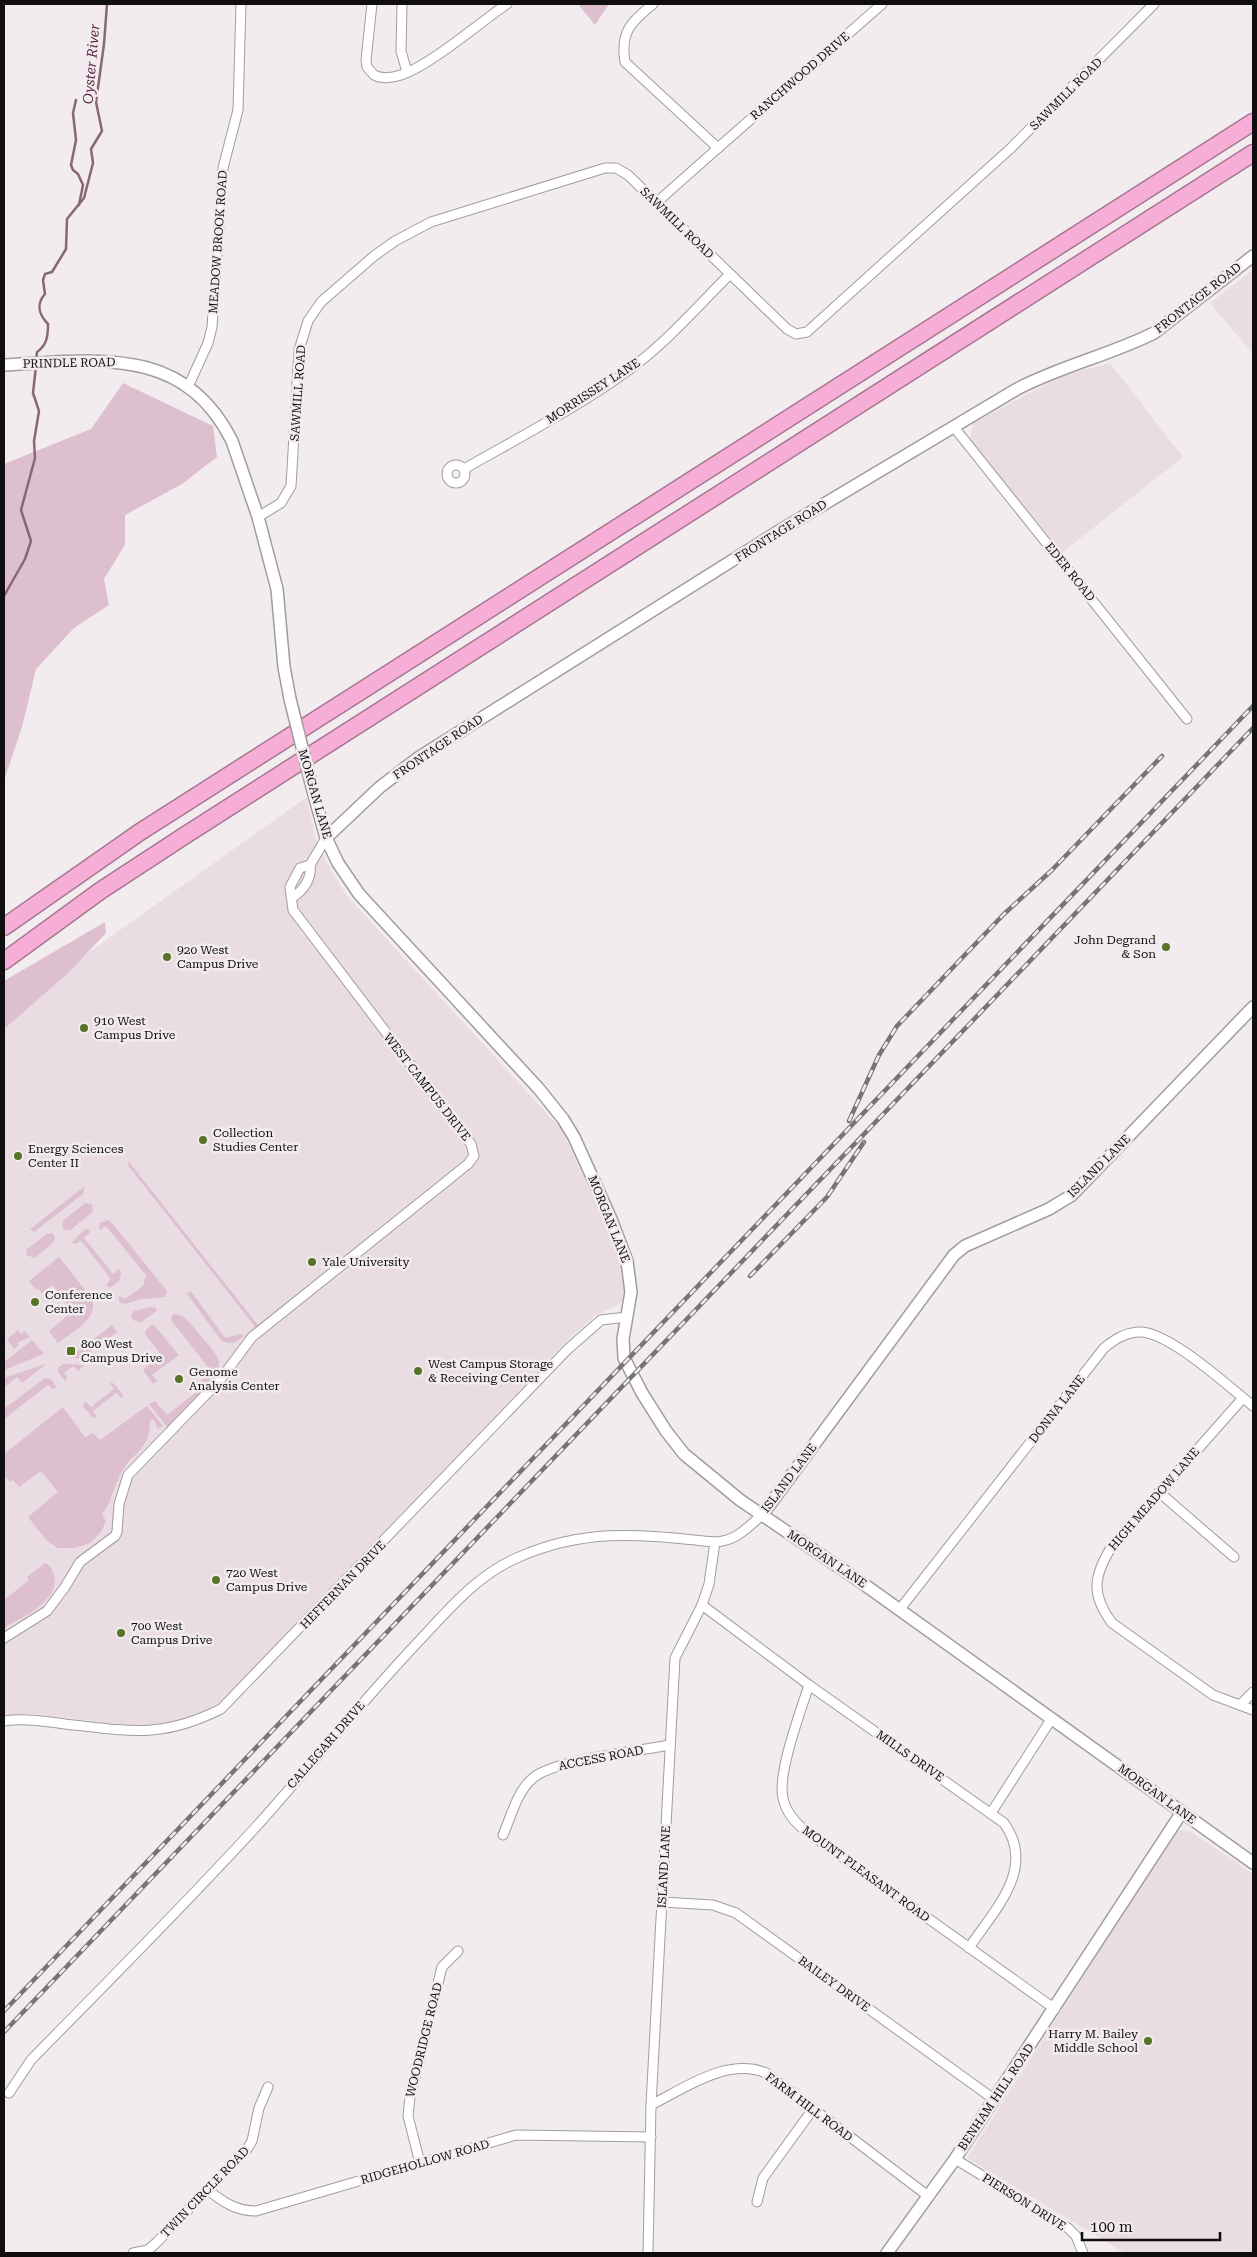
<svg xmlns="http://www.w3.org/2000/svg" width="1257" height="2257" font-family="'Roboto Serif',serif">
	<rect width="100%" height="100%" fill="#f2ecef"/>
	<g fill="#eadce3">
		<polygon points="1253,270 1253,354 1210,303"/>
		<polygon points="1110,363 1183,457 1059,555 970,441 973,423 1060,377"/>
		<polygon points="307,797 315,837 331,870 347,896 562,1130 615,1246 625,1282 624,1295 621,1303 594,1316 564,1344 220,1702 196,1715 171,1722 146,1725 125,1725 34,1714 4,1715 4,1015 16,1004"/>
		<polygon points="1182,1830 1190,1831 1253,1874 1253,2253 1125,2253 967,2158 1175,1833"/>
	</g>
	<g fill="#debfcf">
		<polygon points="578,4 609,4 595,25"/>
		<polygon points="123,383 213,426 217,457 182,484 125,515 125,545 104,579 109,605 74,628 36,669 22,727 4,781 4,464 91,429"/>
		<polygon points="105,922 106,933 67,974 4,1029 4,981"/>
		<polygon points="129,1162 265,1334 257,1329 127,1164"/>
		<polygon points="85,1186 83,1194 34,1232 30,1229"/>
		<polygon points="85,1203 92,1204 93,1212 70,1230 64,1230 62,1227 63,1221"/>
		<polygon points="108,1220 113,1224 167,1291 165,1297 142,1299 125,1304 119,1302 119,1296 125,1299 143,1286 146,1275 106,1226 100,1230 99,1228 100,1223"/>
		<polygon points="85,1229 88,1229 90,1232 84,1238 113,1274 119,1269 121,1272 120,1280 110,1288 106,1285 111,1279 81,1241 75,1244 72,1242"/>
		<polygon points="52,1233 55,1237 54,1242 35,1258 26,1255 27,1249 47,1234"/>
		<path d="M59,1257L92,1299C99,1319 72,1332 58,1343L49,1331L73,1311L52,1285L42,1293L38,1288L36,1290L29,1281Z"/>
		<path d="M191,1291L225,1338L240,1334L244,1336C237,1342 230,1346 221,1340L187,1294Z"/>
		<polygon points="150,1307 156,1308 156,1311 141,1322 135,1321 130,1316 134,1311"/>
		<path d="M173,1314C184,1313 193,1326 199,1334C205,1341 214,1350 218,1359C226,1378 181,1414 168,1428L149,1404L155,1401L167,1415L203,1387L199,1382L212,1372L171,1320Z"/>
		<polygon points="153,1324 179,1355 152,1375 157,1381 153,1384 143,1370 161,1355 145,1334 146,1330"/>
		<polygon points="112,1325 117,1332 87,1355 90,1361 70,1357"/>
		<polygon points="18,1330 21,1334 25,1331 30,1337 17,1343 19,1345 14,1349 7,1339"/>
		<polygon points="32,1340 44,1354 4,1370 4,1362"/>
		<polygon points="46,1364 22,1383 17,1377 4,1388 4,1378 9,1376"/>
		<polygon points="63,1364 85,1365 78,1371 73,1366 64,1373 67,1377 65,1381 58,1372 58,1368"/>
		<polygon points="45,1378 51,1379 56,1386 55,1389 52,1389 48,1385 4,1419 4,1409"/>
		<polygon points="112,1382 124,1396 121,1398 116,1393 93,1411 97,1417 93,1418 83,1406 84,1403 86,1402 91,1407 114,1389 110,1384"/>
		<path d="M147,1406L163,1426L158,1429L153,1419L150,1421C149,1426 150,1432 148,1437C144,1449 131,1457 124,1468C114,1483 113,1501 102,1514L106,1521L101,1532L90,1543L75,1548H58L47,1541L28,1517L58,1492L41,1471L19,1487L13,1480L10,1482L4,1475V1454L63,1407L85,1437L93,1433L100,1440Z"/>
		<path d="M45,1563C50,1565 52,1569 54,1575C61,1601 21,1618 4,1628V1600L29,1580L27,1577Z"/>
	</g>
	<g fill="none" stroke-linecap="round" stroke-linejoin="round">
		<g stroke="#886779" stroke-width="2.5">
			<polyline points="76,100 73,113 76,140 71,165 73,170 78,174 83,185 79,205"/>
			<path d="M36,361L37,352C47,345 48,336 48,324C39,315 36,304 45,294L43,280L45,274L52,272L66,249L67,219L84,198L93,163L91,149L102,131L96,102L104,44L107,4"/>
			<polyline points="4,596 25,559 31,541 21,510 35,458 34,441 39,411 33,393 36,366"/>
		</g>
		<g stroke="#a29c9f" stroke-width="11">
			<g id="minor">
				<path d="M372,4L366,60L367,67L374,75C382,79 392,78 401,75C431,65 479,23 507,4"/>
				<polyline points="402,4 401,51 407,72"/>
				<path d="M653,4C631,22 620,32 625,62L718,148L882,4"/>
				<polyline points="656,203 718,148"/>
				<polyline points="188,387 208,343 212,327 223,168 238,110 241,4"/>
				<polyline points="953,426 1187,719"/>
				<circle cx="456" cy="474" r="9"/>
				<path d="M464,469C520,437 578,407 630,369C667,342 698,306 730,274"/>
				<polyline points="258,517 281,503 291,486 299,350 308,321 321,302 374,256 395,241 431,222 605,168 616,168 628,175 787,329 796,334 807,332 1011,148 1154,4"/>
				<path d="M293,897C304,890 312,878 310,865"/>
				<path d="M1243,1398L1112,1546C1094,1575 1090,1594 1112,1623L1213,1695L1253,1710"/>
				<polyline points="1159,1492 1234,1557"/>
				<path d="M702,1605L809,1685L1004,1823C1037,1869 994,1910 969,1948"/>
				<path d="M900,1609L1104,1348C1114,1340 1124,1333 1138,1332C1168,1330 1229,1387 1253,1406"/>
				<polyline points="4,1638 47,1611 65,1587 80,1562 115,1536 117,1532 119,1504 128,1475 220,1380 252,1337 468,1164 474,1156 471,1144 293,910 290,887 300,868 310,865 326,838"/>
				<path d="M809,1685C801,1710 777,1774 783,1798C786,1813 797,1825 810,1834L1055,2009"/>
				<polyline points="1240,1705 1253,1692"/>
				<path d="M4,1721C24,1718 44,1721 65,1724C129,1731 161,1739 221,1709L568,1349L601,1320L627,1317"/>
				<polyline points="991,1813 1052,1718"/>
				<path d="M503,1835C511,1817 517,1791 533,1778C554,1760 639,1751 670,1745"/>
				<polyline points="662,1902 713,1905 736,1913 995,2100"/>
				<path d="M9,2093L31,2060C109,1980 189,1901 264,1818C316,1759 365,1698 419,1641C449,1609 478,1574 519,1557C588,1527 643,1535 715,1542"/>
				<path d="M651,2105C685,2088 727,2057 766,2073L928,2196"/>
				<polyline points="955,2159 1068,2228 1076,2236 1083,2253"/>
				<polyline points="420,2163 408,2116 410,2097 442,1967 458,1951"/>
				<path d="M208,2190C223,2202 236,2211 256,2211L516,2135L651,2137"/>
				<polyline points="757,2202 763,2178 813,2109"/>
				<polyline points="133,2253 148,2250 156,2243 247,2149 252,2141 259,2108 268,2087"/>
				<path d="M648,2253L651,2105L675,1658L702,1605L709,1584L715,1542C736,1541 747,1528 762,1515"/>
			</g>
		</g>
		<g stroke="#a29c9f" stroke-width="14">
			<g id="tertiary">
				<path d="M4,365C94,361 183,343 232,441L258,517L277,589L284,667L290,699"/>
				<polyline points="313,791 326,838 338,863 359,894 539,1089 563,1119 574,1137 611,1219 627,1261 631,1292 623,1339 624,1358 642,1393 666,1431 684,1454 740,1500 858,1580 1253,1863"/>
				<path d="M326,838L380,787L418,758L779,531L1017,389C1061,366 1110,355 1154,333L1253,256"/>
				<polyline points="762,1515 954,1255 965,1246 1049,1209 1072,1195 1253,1007"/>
				<polyline points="887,2253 955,2159 1182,1812"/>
			</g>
		</g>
		<g stroke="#a67690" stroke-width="19">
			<g id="motorway">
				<polyline points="4,927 140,832 1253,122"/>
				<polyline points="4,961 100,891 184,836 1253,153"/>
			</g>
		</g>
		<use href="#minor" stroke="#fff" stroke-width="9"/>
		<use href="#tertiary" stroke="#fff" stroke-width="11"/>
		<use href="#motorway" stroke="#f6aed6" stroke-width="16"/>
		<g stroke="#777476" stroke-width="4.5">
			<g id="rail">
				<polyline points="849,1121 879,1055 897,1026 1004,914 1051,871 1162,756"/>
				<polyline points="750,1276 827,1197 864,1142"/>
				<polyline points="4,2011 1253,706"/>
				<polyline points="4,2032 1253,728"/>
			</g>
		</g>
		<use href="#rail" stroke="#f2ecef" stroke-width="2.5" stroke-dasharray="8" stroke-linecap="butt"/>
		<g stroke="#a29c9f" stroke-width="14" stroke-linecap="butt">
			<polyline id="tertiary-bridge" points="290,699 313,791"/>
		</g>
		<use href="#tertiary-bridge" stroke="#fff" stroke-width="11"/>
	</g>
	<g fill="#567328" stroke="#f2ecef" stroke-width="2">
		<circle cx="1166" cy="947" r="5"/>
		<circle cx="167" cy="957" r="5"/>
		<circle cx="84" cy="1028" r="5"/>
		<circle cx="203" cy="1140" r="5"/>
		<circle cx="18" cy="1156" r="5"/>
		<circle cx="312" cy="1262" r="5"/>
		<circle cx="35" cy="1302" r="5"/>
		<rect x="66" y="1346" width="10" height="10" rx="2.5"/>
		<circle cx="418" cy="1371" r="5"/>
		<circle cx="179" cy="1379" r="5"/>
		<circle cx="216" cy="1580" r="5"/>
		<circle cx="121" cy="1633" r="5"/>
		<circle cx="1148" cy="2041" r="5"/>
	</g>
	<g text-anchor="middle" stroke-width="5" stroke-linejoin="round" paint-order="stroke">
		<g font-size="12" fill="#100e0f" stroke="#f2ecef">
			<text transform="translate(800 76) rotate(-41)" y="4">RANCHWOOD DRIVE</text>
			<text transform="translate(1066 94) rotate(-45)" y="4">SAWMILL ROAD</text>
			<text transform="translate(677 223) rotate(44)" y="4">SAWMILL ROAD</text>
			<text transform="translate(218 242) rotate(-86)" y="4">MEADOW BROOK ROAD</text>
			<text transform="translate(1198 298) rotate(-38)" y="4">FRONTAGE ROAD</text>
			<text transform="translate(69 363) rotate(-1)" y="4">PRINDLE ROAD</text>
			<text transform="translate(593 391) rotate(-33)" y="4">MORRISSEY LANE</text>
			<text transform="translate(298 393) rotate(-86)" y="4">SAWMILL ROAD</text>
			<text transform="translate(781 531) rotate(-32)" y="4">FRONTAGE ROAD</text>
			<text transform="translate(1070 572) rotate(51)" y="4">EDER ROAD</text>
			<text transform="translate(438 747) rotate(-34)" y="4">FRONTAGE ROAD</text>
			<text transform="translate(315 794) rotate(74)" y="4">MORGAN LANE</text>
			<text transform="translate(427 1087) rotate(52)" y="4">WEST CAMPUS DRIVE</text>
			<text transform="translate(1099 1166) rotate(-45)" y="4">ISLAND LANE</text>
			<text transform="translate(609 1219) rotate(68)" y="4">MORGAN LANE</text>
			<text transform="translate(1057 1409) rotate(-52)" y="4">DONNA LANE</text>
			<text transform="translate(789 1478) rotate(-53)" y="4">ISLAND LANE</text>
			<text transform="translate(1154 1499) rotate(-49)" y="4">HIGH MEADOW LANE</text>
			<text transform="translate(827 1559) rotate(34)" y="4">MORGAN LANE</text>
			<text transform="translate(343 1585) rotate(-46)" y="4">HEFFERNAN DRIVE</text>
			<text transform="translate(326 1745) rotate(-49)" y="4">CALLEGARI DRIVE</text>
			<text transform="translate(910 1756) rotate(35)" y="4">MILLS DRIVE</text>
			<text transform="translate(601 1758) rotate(-11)" y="4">ACCESS ROAD</text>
			<text transform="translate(1157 1794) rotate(36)" y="4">MORGAN LANE</text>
			<text transform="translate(664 1867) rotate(-87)" y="4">ISLAND LANE</text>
			<text transform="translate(866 1874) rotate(36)" y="4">MOUNT PLEASANT ROAD</text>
			<text transform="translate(834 1984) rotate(36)" y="4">BAILEY DRIVE</text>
			<text transform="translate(424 2040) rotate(-76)" y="4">WOODRIDGE ROAD</text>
			<text transform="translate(996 2097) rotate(-56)" y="4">BENHAM HILL ROAD</text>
			<text transform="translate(809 2107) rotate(37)" y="4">FARM HILL ROAD</text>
			<text transform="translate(425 2162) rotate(-16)" y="4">RIDGEHOLLOW ROAD</text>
			<text transform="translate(205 2192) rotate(-46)" y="4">TWIN CIRCLE ROAD</text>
			<text transform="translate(1024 2202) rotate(32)" y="4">PIERSON DRIVE</text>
		</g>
		<g font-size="12" fill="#100e0f" stroke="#f2ecef" text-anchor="start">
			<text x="1156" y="944" text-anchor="end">John Degrand<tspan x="1156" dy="14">&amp; Son</tspan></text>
			<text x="177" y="954">920 West<tspan x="177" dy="14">Campus Drive</tspan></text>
			<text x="94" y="1025">910 West<tspan x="94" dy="14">Campus Drive</tspan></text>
			<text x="213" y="1137">Collection<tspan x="213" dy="14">Studies Center</tspan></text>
			<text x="28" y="1153">Energy Sciences<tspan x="28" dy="14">Center II</tspan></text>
			<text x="322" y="1266">Yale University</text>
			<text x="45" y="1299">Conference<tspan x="45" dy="14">Center</tspan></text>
			<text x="81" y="1348">800 West<tspan x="81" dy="14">Campus Drive</tspan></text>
			<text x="428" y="1368">West Campus Storage<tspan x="428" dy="14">&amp; Receiving Center</tspan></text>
			<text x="189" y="1376">Genome<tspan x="189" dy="14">Analysis Center</tspan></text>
			<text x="226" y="1577">720 West<tspan x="226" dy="14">Campus Drive</tspan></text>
			<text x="131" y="1630">700 West<tspan x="131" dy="14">Campus Drive</tspan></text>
			<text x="1138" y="2038" text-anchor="end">Harry M. Bailey<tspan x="1138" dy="14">Middle School</tspan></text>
		</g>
		<g font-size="14" font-style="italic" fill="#5b2345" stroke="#f2ecef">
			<text transform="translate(91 64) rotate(-85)" y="5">Oyster River</text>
		</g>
	</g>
	<rect width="1257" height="2257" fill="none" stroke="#100e0f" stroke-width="10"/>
	<path d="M1082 2232v8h138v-8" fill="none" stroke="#100e0f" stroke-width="2.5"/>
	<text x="1090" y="2232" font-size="15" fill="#100e0f" stroke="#f2ecef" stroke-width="4" paint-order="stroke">100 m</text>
</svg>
